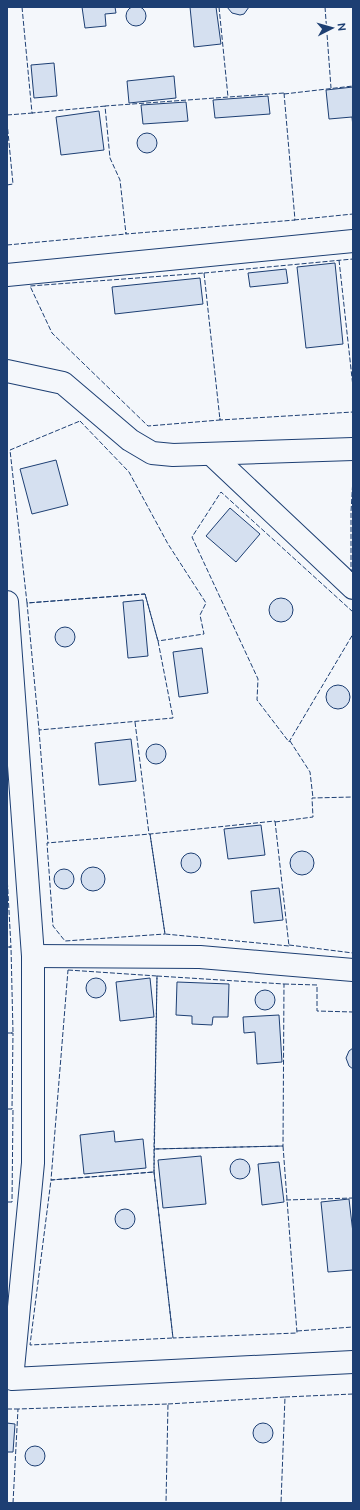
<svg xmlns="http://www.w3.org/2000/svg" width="360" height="1510" font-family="Ubuntu,sans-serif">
	<rect width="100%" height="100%" fill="#f4f7fb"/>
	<g fill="#d5e0f0" stroke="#1d3f73">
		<circle cx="136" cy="16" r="10"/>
		<polygon points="82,7 115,7 116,13 105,14 106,26 85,28"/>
		<polygon points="190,7 216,7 221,44 194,47"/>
		<polygon points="227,7 249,7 244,14 240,15 232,13"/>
		<polygon points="54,63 57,96 34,98 31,65"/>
		<polygon points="174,76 176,98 129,103 127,81"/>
		<polygon points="353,87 353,127 352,117 329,119 326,90"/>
		<polygon points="268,96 270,114 215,118 213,100"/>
		<polygon points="186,102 188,121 143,124 141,105"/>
		<polygon points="99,111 104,150 61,155 56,117"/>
		<circle cx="147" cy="143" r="10"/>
		<polygon points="335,263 343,344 306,348 297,267"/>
		<polygon points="286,269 288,283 250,287 248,273"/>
		<polygon points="200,278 203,304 115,314 112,287"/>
		<polygon points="56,460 68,505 32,514 20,469"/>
		<polygon points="230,508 260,534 236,562 206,536"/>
		<circle cx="281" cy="610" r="12"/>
		<polygon points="143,600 148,656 128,658 123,602"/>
		<circle cx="65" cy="637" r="10"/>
		<polygon points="202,648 208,693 179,697 173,652"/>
		<circle cx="338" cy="697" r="12"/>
		<polygon points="131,739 136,781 99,785 95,743"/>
		<circle cx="156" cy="754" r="10"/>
		<polygon points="261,825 265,855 228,859 224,829"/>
		<circle cx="302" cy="863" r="12"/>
		<circle cx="191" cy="863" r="10"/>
		<circle cx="93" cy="879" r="12"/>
		<circle cx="64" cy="879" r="10"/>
		<polygon points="279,888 283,920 254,923 251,891"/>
		<circle cx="96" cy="988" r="10"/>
		<polygon points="150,978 154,1017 120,1021 116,982"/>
		<polygon points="177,982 229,984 228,1017 213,1017 212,1025 192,1024 192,1016 176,1015"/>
		<circle cx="265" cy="1000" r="10"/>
		<polygon points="279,1015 282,1062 257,1064 255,1032 244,1033 243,1017"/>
		<polygon points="353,1048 353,1069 349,1066 346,1058 349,1051"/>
		<polygon points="114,1131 115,1142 143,1139 146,1168 84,1174 80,1135"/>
		<polygon points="201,1156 206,1204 163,1208 158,1160"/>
		<circle cx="240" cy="1169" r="10"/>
		<polygon points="279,1162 284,1202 262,1205 258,1164"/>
		<polygon points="349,1199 353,1233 353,1270 328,1272 321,1202"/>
		<circle cx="125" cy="1219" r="10"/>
		<circle cx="263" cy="1433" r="10"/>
		<polygon points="7,1423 15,1424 13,1452 7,1452"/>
		<circle cx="35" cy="1456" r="10"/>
	</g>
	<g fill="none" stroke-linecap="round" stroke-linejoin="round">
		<g stroke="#1d3f73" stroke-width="24">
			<g id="minor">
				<polyline points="7,275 353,241"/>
				<polyline points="7,371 63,383 130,440 152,453 173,455 353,449"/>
				<polyline points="211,454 353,588"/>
				<polyline points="7,602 33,956 33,1163 12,1379 353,1362"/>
				<polyline points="33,956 200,957 353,970"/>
			</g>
		</g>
		<use href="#minor" stroke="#f4f7fb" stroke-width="22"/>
		<g stroke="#1d3f73" stroke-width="1" stroke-dasharray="5 2" stroke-linecap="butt">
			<polyline points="22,7 32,113 106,106"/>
			<polyline points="219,7 228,97"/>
			<polyline points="325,7 331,88"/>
			<polygon points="284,93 295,220 126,234 120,180 110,158 105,106"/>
			<polyline points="284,94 353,86"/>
			<polyline points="7,115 33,113"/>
			<polyline points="7,122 13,184 7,185"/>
			<polyline points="294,220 353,214"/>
			<polyline points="7,245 126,234 126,232"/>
			<polyline points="339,260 353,387"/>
			<polygon points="204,273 220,420 148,426 52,333 30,286"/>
			<polyline points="204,273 353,259"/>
			<polyline points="220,418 220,420 353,412"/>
			<polygon points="80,421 129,472 168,544 206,603 200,615 204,634 158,641 145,594 27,603 10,450"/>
			<polyline points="353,478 351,512 351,571 353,572"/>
			<polygon points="145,594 158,641 173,718 39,730 27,603"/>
			<polyline points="353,612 221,492 192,537 258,679 257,700 289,742 353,634"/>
			<polyline points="135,722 149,834"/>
			<polyline points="39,730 48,843"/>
			<polyline points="290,741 310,772 313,798"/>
			<polygon points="275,821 289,946 165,934 150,834"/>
			<polyline points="275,822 313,817 312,798 353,797"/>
			<polygon points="150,834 165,934 65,941 53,926 47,843"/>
			<polyline points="7,875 11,947 9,947"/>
			<polyline points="289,945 353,953"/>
			<polyline points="7,947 11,947 13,1033 7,1033"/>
			<polygon points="68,970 157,976 154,1172 51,1180"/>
			<polygon points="157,976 284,984 283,1146 154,1149"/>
			<polyline points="284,984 317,985 317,1011 353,1012"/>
			<polyline points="11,1033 13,1033 12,1109"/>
			<polyline points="7,1109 13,1109 12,1202 7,1202"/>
			<polygon points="283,1146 297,1333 173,1338 154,1172 154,1149"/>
			<polygon points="154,1172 173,1338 30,1345 51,1180"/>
			<polyline points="286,1200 353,1198"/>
			<polyline points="297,1331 353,1327"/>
			<polyline points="285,1397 353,1394"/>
			<polyline points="168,1404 285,1397 281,1503"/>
			<polyline points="7,1409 18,1409"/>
			<polyline points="13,1503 18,1409 168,1404 166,1503"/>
		</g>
	</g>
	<rect width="360" height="1510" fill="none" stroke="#1d3f73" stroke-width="16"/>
	<g transform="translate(332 28) rotate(84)" stroke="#f4f7fb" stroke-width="3" paint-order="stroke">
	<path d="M0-3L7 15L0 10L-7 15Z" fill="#1d3f73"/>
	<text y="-6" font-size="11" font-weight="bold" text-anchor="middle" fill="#1d3f73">N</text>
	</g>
</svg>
